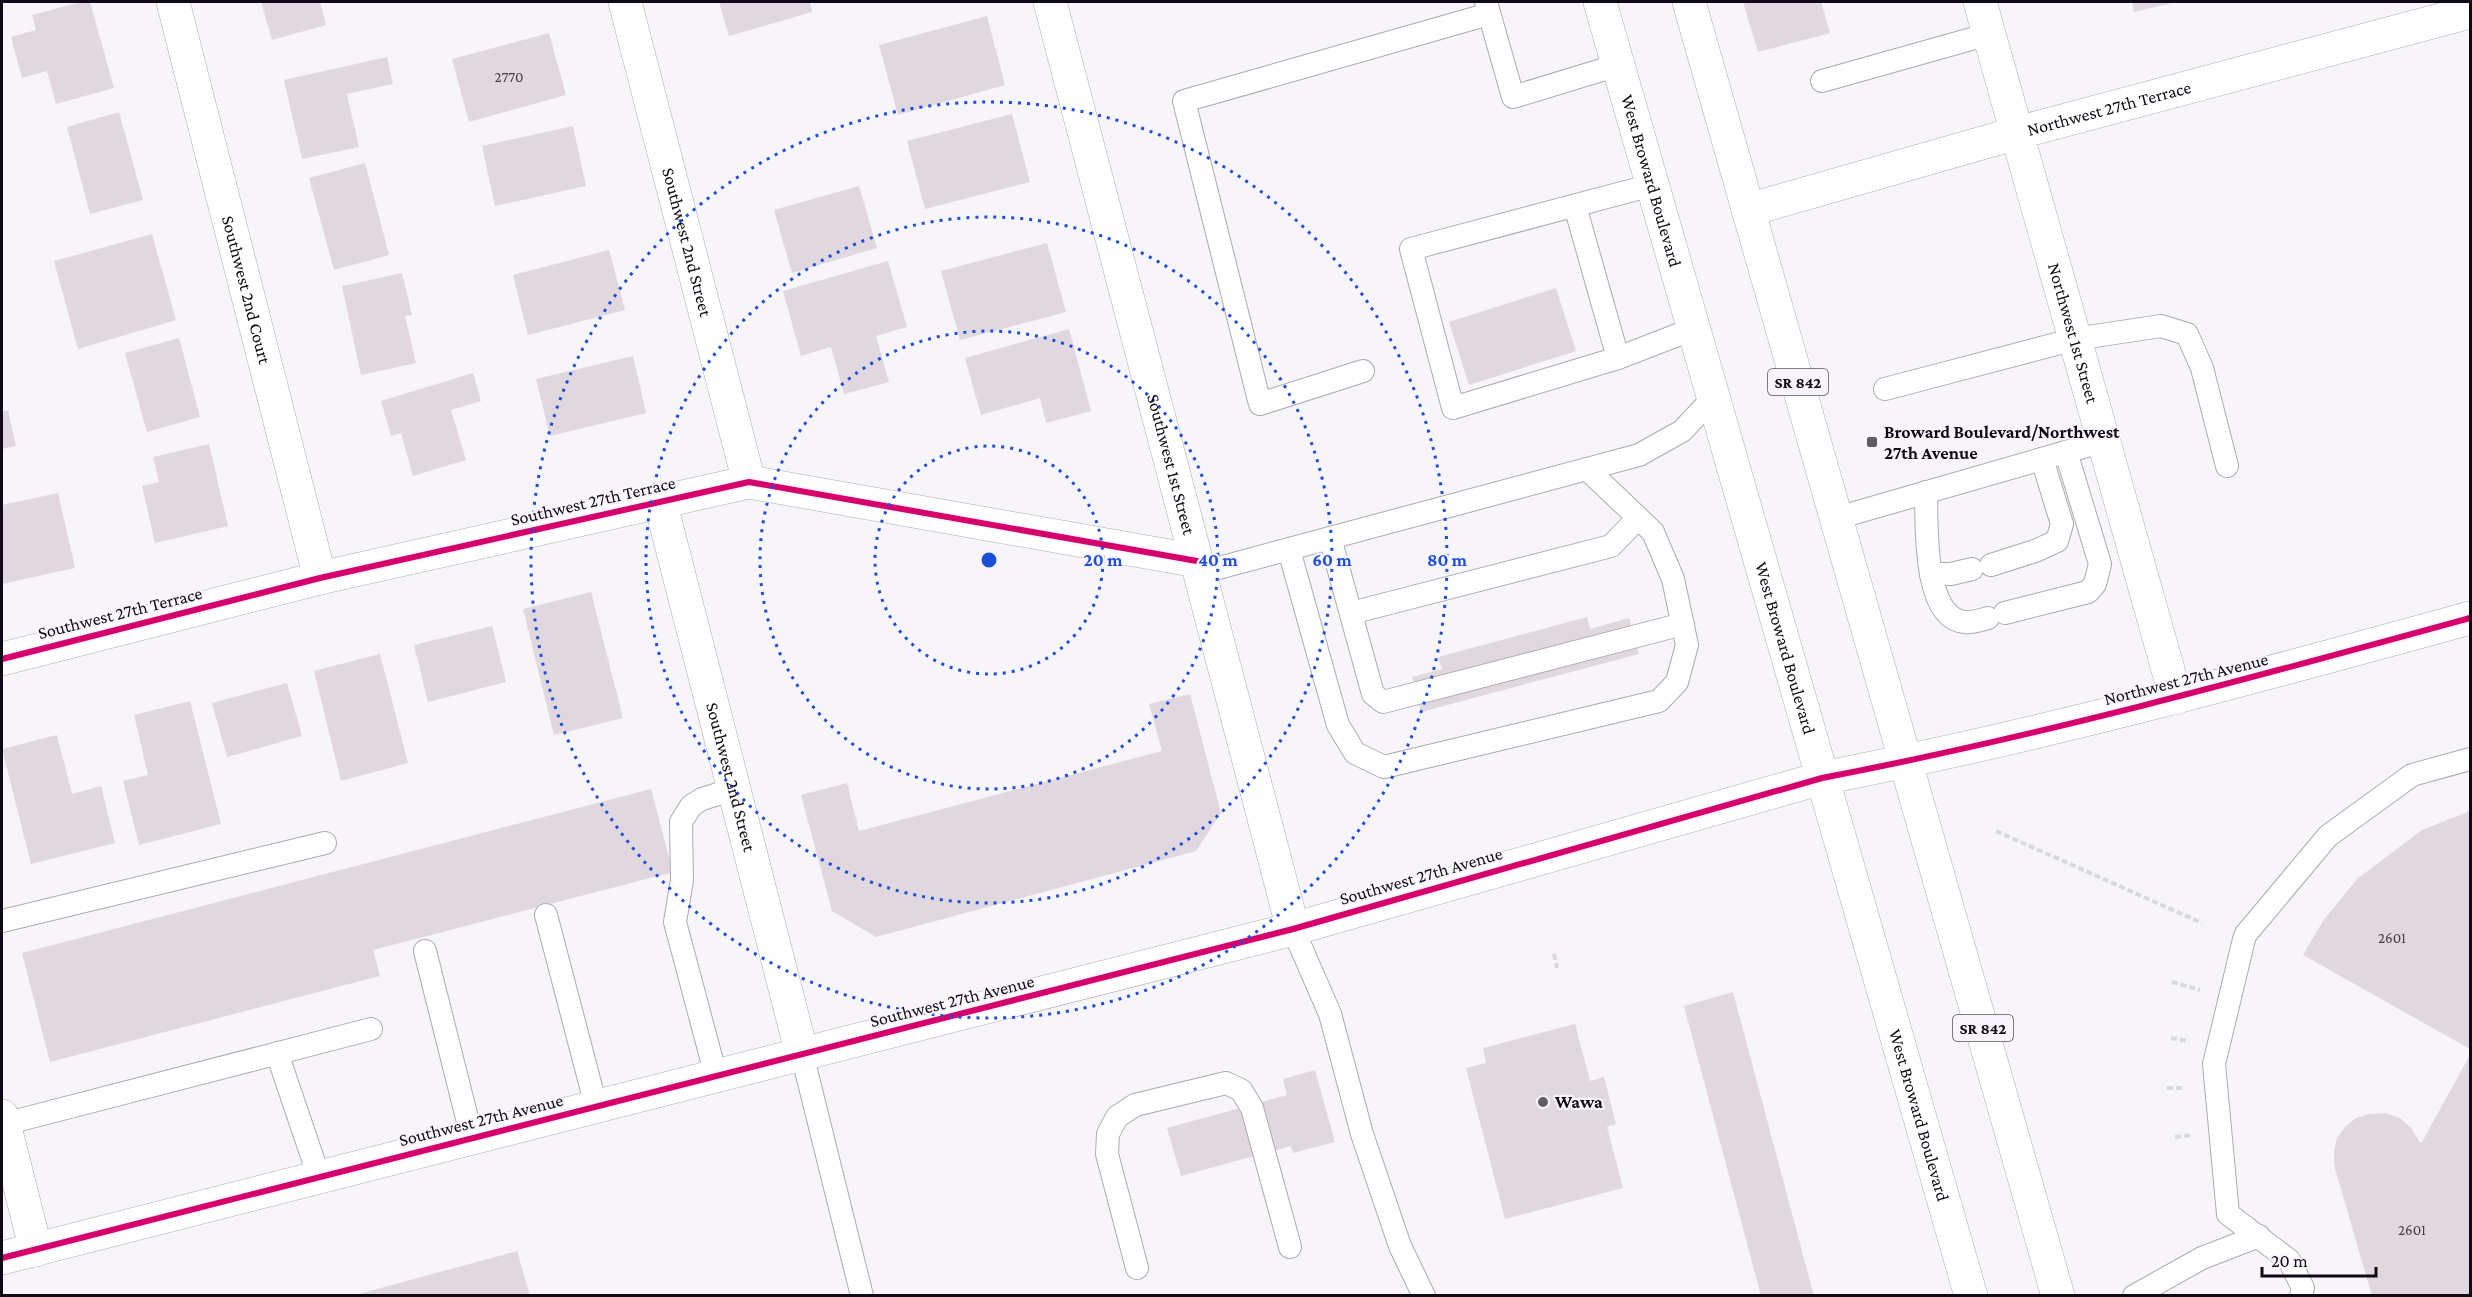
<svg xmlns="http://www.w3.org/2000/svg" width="2472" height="1297" font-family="'Crimson Pro',serif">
	<rect width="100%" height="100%" fill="#f7f5fa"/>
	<g fill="#e0d8de">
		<polygon points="81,2 90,2 114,88 56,104 47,71 22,78 11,37 36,30 32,15"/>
		<polygon points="261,2 320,2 326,25 272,40"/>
		<polygon points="719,2 810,2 812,12 729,36"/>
		<polygon points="1743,2 1821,2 1830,33 1758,52"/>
		<polygon points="2132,2 2177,2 2134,12"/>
		<polygon points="987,16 1005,85 898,115 879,45"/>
		<polygon points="549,33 566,95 469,122 452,59"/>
		<polygon points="387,57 393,84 347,94 359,147 302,159 284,80"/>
		<polygon points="119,112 143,200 90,214 67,127"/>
		<polygon points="1012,114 1030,182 925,209 907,141"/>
		<polygon points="573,126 586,186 495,206 482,146"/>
		<polygon points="365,163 389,255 334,270 309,178"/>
		<polygon points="859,186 877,248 792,273 774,210"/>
		<polygon points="152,234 176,320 78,349 54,261"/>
		<polygon points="1047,243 1066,312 960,340 941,271"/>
		<polygon points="609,250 625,310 528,335 513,275"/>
		<polygon points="888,261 907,327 876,336 889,382 844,394 831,347 801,356 783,291"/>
		<polygon points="402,273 412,315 405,316 416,363 361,375 342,286"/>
		<polygon points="1556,288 1576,351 1469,385 1449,322"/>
		<polygon points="1069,329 1091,411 1046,423 1040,398 981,415 965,358"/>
		<polygon points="179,338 200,417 147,432 125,353"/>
		<polygon points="633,356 646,413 550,436 536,379"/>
		<polygon points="473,373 481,401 451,410 466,460 413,476 401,433 391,436 381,401"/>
		<polygon points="8,410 16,446 2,449 2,412"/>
		<polygon points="209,444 228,526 155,543 142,486 159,482 153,457"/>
		<polygon points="58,493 75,568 2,584 2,505"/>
		<polygon points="591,592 623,718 554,735 523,609"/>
		<polygon points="1587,617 1590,629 1629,618 1639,654 1421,712 1412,677 1442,669 1438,657"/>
		<polygon points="492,626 506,682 428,702 414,645"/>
		<polygon points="380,654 408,763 341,781 314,671"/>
		<polygon points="287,683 302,736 227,757 212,703"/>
		<polygon points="1190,694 1221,813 1196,851 876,937 832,911 801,795 847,783 859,831 1162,751 1149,704"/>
		<polygon points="190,701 221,824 139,845 123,781 148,775 134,715"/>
		<polygon points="57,735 72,794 101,786 115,843 31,864 2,749"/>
		<polygon points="651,789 673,872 373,950 380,976 50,1062 22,953"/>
		<polygon points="2470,811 2470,1049 2303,955 2323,921 2357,879 2422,830"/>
		<polygon points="1733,992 1814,1296 1761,1296 1684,1006"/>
		<polygon points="1575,1024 1590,1081 1604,1077 1616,1124 1607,1127 1623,1188 1505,1219 1466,1068 1486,1063 1483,1048"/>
		<polygon points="2470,1055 2470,1296 2372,1296 2334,1165 2334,1151 2337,1138 2345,1127 2356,1118 2369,1114 2385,1113 2400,1118 2412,1129 2420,1143 2422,1142"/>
		<polygon points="1315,1070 1335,1142 1293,1153 1291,1146 1181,1176 1167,1128 1287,1095 1283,1079"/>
		<polygon points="517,1251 530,1296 355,1296 355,1295"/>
	</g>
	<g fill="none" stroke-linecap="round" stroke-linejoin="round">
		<g stroke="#adaab1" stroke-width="24">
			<g id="service">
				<polyline points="1486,2 1513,97 1618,65"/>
				<polyline points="1822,81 1989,34"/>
				<polyline points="1652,185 1411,249 1453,408 1618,358 1693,329"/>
				<polyline points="1575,206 1618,358"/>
				<polyline points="1363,371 1260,404 1184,101 1489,14"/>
				<polyline points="1885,389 2075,339 2161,326 2187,334 2202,368 2227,466"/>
				<path d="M1926,492C1927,521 1922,619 1965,622C1972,623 1981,620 1988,618"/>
				<polyline points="1837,518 2104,441"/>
				<polyline points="1330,538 1373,694 1383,702 1683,624"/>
				<polyline points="1289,550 1338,725 1355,753 1384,767 1659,701 1677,682 1687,645 1673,579 1653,532 1587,469"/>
				<polyline points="1991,565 2035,551 2057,541 2062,524 2042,459"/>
				<polyline points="1200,573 1639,455 1682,431 1713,398"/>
				<polyline points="1931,574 1951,574 1972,569"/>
				<polyline points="1351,613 1611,546 1638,518"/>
				<polyline points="2005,613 2088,592 2095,584 2100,564 2066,452"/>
				<polyline points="546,915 596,1106"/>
				<polyline points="2,921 325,843"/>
				<polyline points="1293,929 1330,1014 1362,1134 1400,1246 1424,1296"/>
				<polyline points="425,951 472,1138"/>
				<polyline points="277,1053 319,1177"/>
				<polyline points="802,1054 862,1296"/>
				<polyline points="716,1076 675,922 682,880 681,822 691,806 702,799 734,789"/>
				<polyline points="4,1124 371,1029"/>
				<polyline points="1137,1268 1107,1154 1108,1134 1117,1117 1135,1105 1226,1083 1241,1090 1252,1108 1290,1247"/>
				<polyline points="2134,1296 2202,1258 2259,1236"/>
				<polyline points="2301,1296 2303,1288 2289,1260 2228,1214 2214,1064 2244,939 2246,934 2328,836 2412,775 2470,759"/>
			</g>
		</g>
		<g stroke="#adaab1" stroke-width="34">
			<g id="minor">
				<path id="s1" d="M173,2L320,578"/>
				<path id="s2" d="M625,2L749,482"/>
				<path id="s3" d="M1050,2L1293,929"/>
				<path id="s4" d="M1980,2L2176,698"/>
				<path id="s5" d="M1748,210L2017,133L2470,12"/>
				<path id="s6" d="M660,501L802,1054"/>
				<polyline points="2,659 320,578 749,482 1197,561"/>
				<polyline points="2,1116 36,1250"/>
			</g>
		</g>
		<g stroke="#adaab1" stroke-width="34">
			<path id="tertiary" d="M2,1258L1293,929L1822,778C2041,736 2255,677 2470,618"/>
		</g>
		<g stroke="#adaab1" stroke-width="34">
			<g id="primary">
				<path id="s7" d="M1600,2L1971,1296"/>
				<polyline points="1689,2 2058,1296"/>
			</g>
		</g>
		<g stroke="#d9d8db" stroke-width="4" stroke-dasharray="6 3" stroke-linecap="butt">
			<polyline points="1996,831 2202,923"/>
			<polyline points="1554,954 1557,968"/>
			<polyline points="2172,982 2200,990"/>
			<polyline points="2171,1038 2189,1041"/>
			<polyline points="2167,1088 2184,1088"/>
			<polyline points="2175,1137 2191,1135"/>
		</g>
		<use href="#service" stroke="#fefefe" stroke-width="22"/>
		<use href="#minor" stroke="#fefefe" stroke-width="33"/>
		<use href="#tertiary" stroke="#fefefe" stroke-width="33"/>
		<use href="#primary" stroke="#fefefe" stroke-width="33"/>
		<g stroke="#f7f4fb" stroke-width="10">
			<g id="cycleway">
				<polyline points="2,659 320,578 749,482 1197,561"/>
				<path d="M2,1258L1293,929L1822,778C2041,736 2255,677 2470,618"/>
			</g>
		</g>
		<use href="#cycleway" stroke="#d6006c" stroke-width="6"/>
	</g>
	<g fill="none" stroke="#1d4ed8" stroke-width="3" stroke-dasharray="3 6">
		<circle cx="989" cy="560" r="114"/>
		<circle cx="989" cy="560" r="229"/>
		<circle cx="989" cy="560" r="343"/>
		<circle cx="989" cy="560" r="458"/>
	</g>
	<g fill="#605c65" stroke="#f7f4fb" stroke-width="2">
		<rect x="1866" y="436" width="12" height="12" rx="3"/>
		<circle cx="1543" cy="1102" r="6"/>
	</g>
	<g text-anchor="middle" stroke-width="4.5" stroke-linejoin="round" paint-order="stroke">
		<g font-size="15" fill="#433e47">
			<text x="509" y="82">2770</text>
			<text x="2392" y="943">2601</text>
			<text x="2412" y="1235">2601</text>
		</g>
		<g fill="#f7f4fb" stroke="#55505a" stroke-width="1.5">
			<rect x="1768" y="369" width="60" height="26" rx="4.5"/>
			<rect x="1953" y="1015" width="60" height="26" rx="4.5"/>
		</g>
		<g font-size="16" font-weight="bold" fill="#0f0a15">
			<text x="1798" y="388">SR 842</text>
			<text x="1983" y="1034">SR 842</text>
		</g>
		<g font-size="18" fill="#0f0a15" stroke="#f7f4fb">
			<text dy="6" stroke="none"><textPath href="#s5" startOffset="375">Northwest 27th Terrace</textPath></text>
			<text dy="6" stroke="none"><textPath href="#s7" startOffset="186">West Broward Boulevard</textPath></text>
			<text dy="6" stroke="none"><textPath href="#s2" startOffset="248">Southwest 2nd Street</textPath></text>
			<text dy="6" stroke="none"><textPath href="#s1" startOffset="297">Southwest 2nd Court</textPath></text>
			<text dy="6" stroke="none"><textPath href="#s4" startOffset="344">Northwest 1st Street</textPath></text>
			<text dy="6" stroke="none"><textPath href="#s3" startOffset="478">Southwest 1st Street</textPath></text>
			<text transform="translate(593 501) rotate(-13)" y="6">Southwest 27th Terrace</text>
			<text transform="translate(120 613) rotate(-14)" y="6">Southwest 27th Terrace</text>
			<text dy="6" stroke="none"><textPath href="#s7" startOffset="672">West Broward Boulevard</textPath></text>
			<text transform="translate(2186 679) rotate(-14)" y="6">Northwest 27th Avenue</text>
			<text dy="6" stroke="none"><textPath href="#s6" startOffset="285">Southwest 2nd Street</textPath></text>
			<text transform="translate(1421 876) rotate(-16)" y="6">Southwest 27th Avenue</text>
			<text transform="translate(952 1001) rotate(-14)" y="6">Southwest 27th Avenue</text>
			<text dy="6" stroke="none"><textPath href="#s7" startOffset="1158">West Broward Boulevard</textPath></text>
			<text transform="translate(481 1120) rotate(-14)" y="6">Southwest 27th Avenue</text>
		</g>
		<g font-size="18" font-weight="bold" fill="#0f0a15" stroke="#f7f4fb" text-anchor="start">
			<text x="1884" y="438">Broward Boulevard/Northwest<tspan x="1884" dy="21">27th Avenue</tspan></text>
			<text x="1555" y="1108">Wawa</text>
		</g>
	</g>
	<circle cx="989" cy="560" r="9" fill="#1d4ed8" stroke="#f7f4fb" stroke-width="3"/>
	<g font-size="18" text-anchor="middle" font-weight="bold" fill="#1d4ed8" stroke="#f7f4fb" stroke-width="4.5" stroke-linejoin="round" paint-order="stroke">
		<text x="1103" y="566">20 m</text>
		<text x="1218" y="566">40 m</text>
		<text x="1332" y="566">60 m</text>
		<text x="1447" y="566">80 m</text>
	</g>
	<rect width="2472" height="1297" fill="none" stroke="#0f0a15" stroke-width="6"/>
	<path d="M2262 1267v9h114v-9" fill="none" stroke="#0f0a15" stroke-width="3"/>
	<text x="2271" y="1267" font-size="18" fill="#0f0a15" stroke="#f7f4fb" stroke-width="4.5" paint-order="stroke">20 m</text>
</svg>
